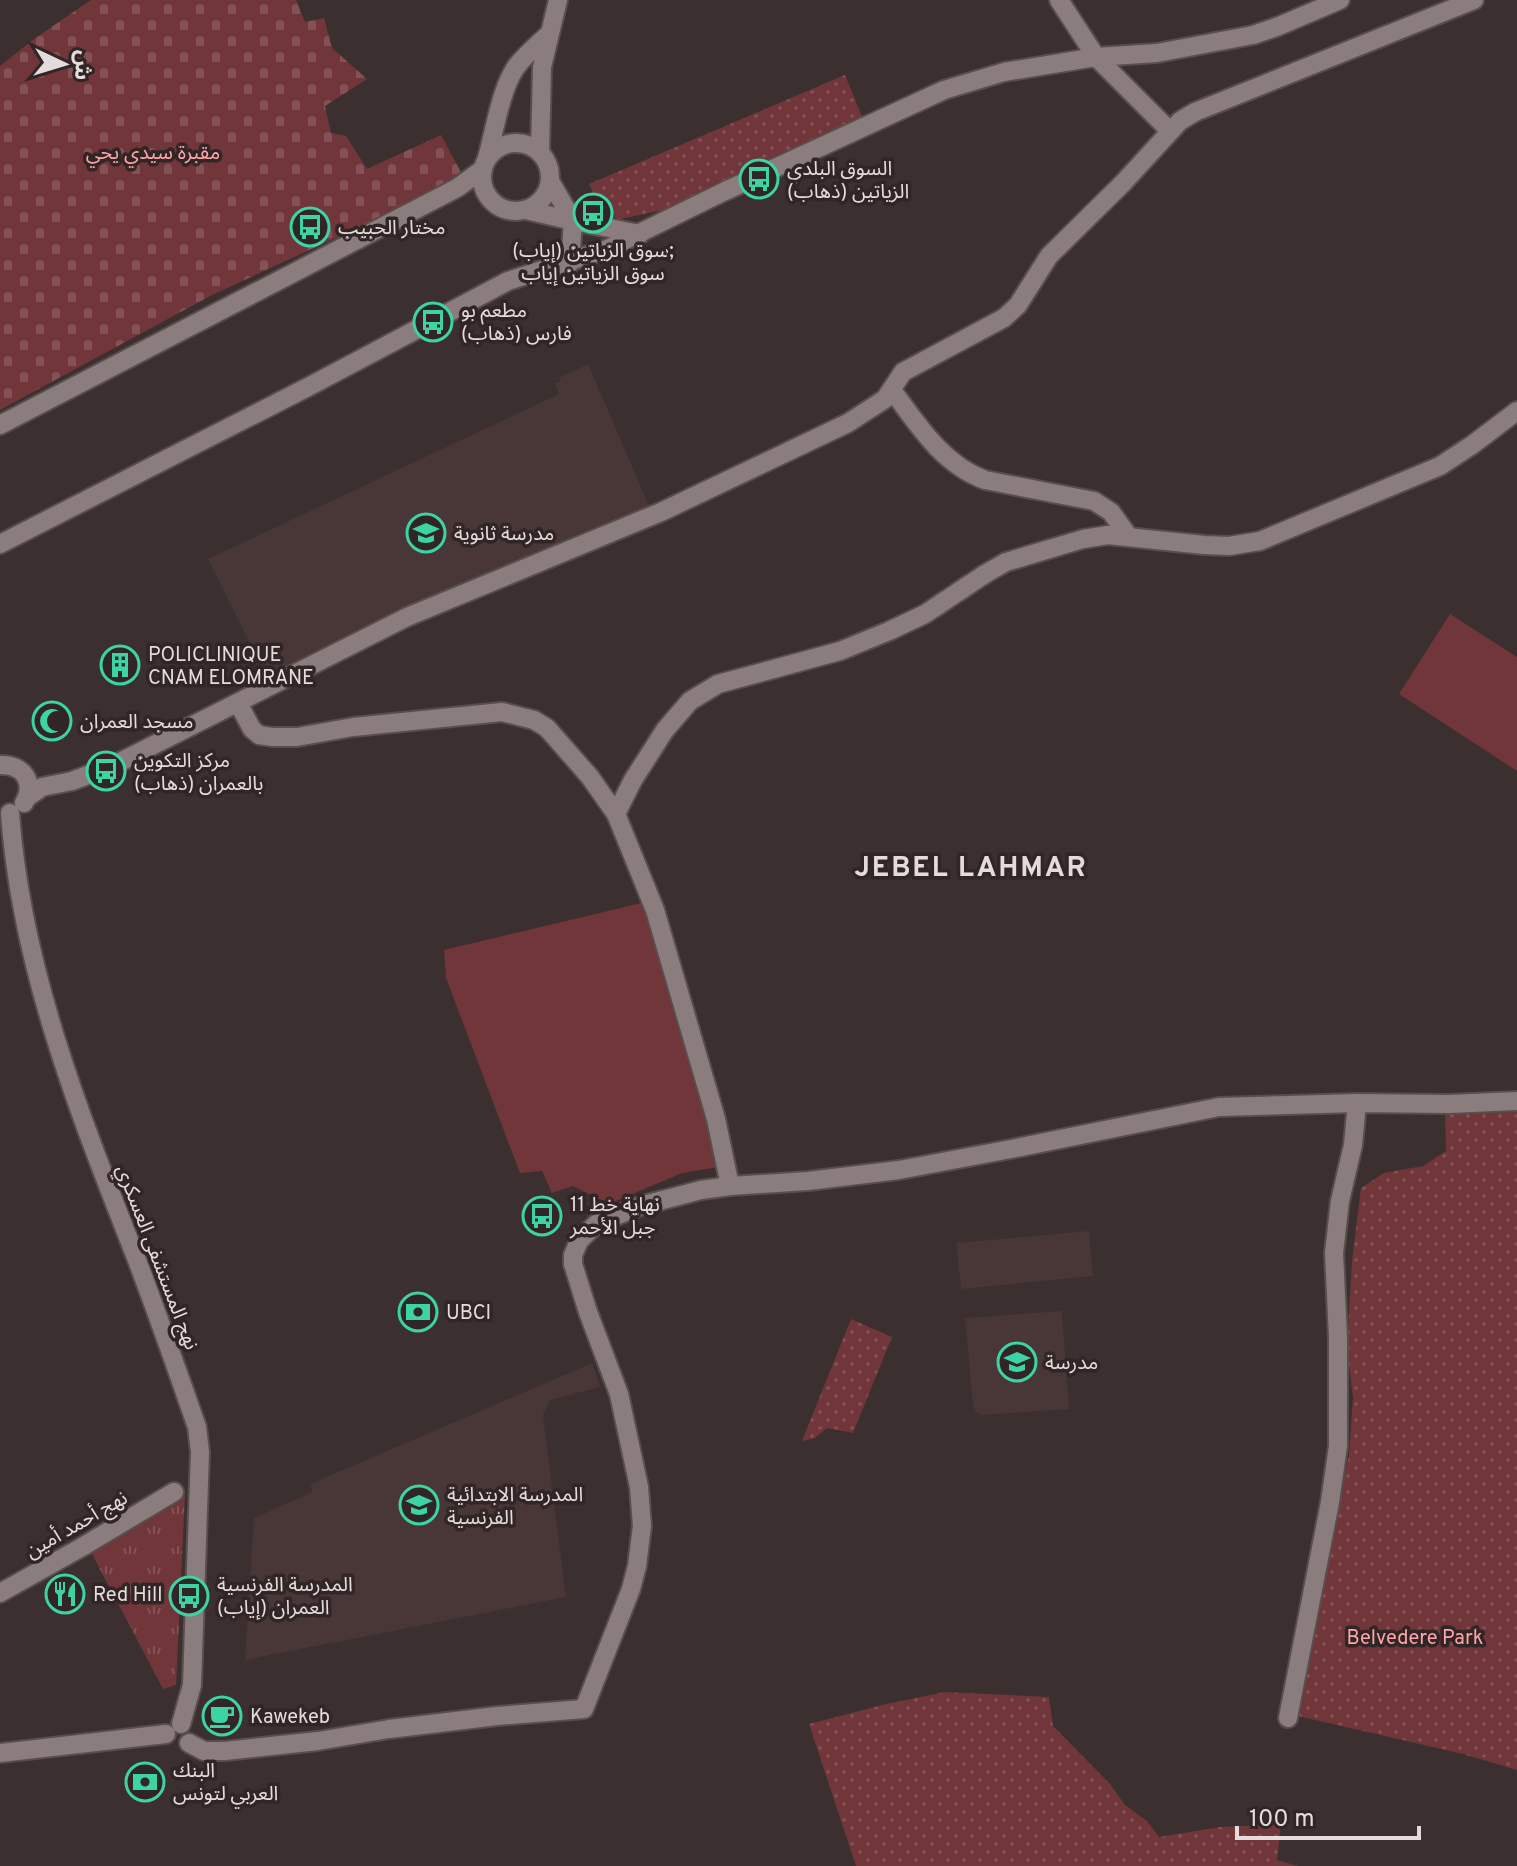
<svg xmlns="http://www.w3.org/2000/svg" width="1517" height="1866" font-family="Overpass,'Noto Sans Arabic',sans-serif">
	<defs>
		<pattern id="grass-tufts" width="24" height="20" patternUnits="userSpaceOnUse" patternTransform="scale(2)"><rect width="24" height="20" fill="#70363a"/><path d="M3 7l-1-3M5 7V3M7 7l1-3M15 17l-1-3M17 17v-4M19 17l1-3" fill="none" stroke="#845256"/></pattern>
		<pattern id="cemetery-stones" width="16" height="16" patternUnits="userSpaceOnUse" patternTransform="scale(2)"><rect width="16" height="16" fill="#70363a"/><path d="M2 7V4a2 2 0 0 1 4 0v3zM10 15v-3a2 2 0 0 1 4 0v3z" fill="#845256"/></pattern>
		<pattern id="park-dots" width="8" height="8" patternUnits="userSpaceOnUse" patternTransform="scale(2)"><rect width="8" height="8" fill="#70363a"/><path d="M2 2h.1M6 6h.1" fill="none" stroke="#845256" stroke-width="1.8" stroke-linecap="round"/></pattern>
	</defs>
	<rect width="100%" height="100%" fill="#3b2f2f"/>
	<g fill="#493636">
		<polygon points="588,364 649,506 392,618 270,684 208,559 559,394 555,383 560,381 559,378"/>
		<polygon points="1089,1231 1093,1276 961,1289 956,1243"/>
		<polygon points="1062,1311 1069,1409 981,1415 976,1412 973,1405 965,1318"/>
		<polygon points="592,1363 600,1387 550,1400 543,1415 566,1597 245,1660 254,1518 313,1492 310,1484"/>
	</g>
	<polygon fill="url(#grass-tufts)" points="185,1495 176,1685 163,1689 91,1552"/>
	<polygon fill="url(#cemetery-stones)" points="91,0 296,0 305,22 324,18 332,48 367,79 325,106 331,133 346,136 367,169 441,135 462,174 407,205 212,295 0,410 0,66 34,39"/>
	<g fill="url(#park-dots)">
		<polygon points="845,75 863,119 669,209 620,219 602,214 589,184"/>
		<polygon points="1517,1105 1517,1770 1463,1754 1298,1716 1324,1566 1349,1455 1353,1398 1347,1348 1352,1261 1361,1188 1384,1173 1423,1166 1446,1151 1445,1108"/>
		<polygon points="851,1319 892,1337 853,1433 827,1428 815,1438 802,1441"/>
		<polygon points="944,1692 1049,1697 1053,1726 1110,1784 1125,1805 1147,1821 1159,1837 1220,1827 1281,1824 1277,1860 1298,1866 856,1866 809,1724 882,1705"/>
	</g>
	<g fill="#70363a">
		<polygon points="1450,614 1517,657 1517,771 1399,694"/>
		<polygon points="650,901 724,1166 682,1173 609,1204 573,1186 552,1193 542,1171 520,1173 446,978 444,950"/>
	</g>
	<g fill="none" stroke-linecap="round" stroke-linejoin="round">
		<g stroke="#584e4e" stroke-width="22">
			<g id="secondary">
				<polyline points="1059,0 1096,57 1170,131"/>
				<circle cx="516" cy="177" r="34"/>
				<polyline points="540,153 542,67 558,0"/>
				<path d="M487,158C495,130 500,91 516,67C525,55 537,45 548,35"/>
				<polyline points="550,181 573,221 570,263"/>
				<polyline points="526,210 573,221 640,234"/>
				<path d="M892,390C918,425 942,464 985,480L1094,501L1111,512L1129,537"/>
				<polyline points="0,425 457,188 483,169"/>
				<polyline points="0,544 308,387 508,281 607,249 723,192 944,90 1004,72 1096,57 1157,53 1253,35 1279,26 1340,0"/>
				<polyline points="238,703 252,729 259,735 272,737 297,737 353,727 502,712 534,720 547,728 590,777 616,814 655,910 716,1119 730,1186"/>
				<path d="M0,765C23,764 36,782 24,803"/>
				<polyline points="28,797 42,787 72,781 114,765 407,617 661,512 848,423 885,399 903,372 1004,318 1018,305 1049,256 1123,183 1180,121 1195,112 1474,0"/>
				<path d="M10,813C21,967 79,1113 135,1255C157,1312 177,1370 197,1427L200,1452L192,1685L181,1724"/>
				<polyline points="616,814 633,780 665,730 690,701 718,684 840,651 889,631 925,614 985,574 1006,562 1083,539 1108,535 1204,545 1229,546 1260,541 1440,466 1472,445 1517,411"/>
				<polyline points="0,1593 82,1547 174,1492"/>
				<polyline points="1288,1718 1330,1502 1338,1446 1338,1337 1334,1253 1340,1201 1353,1145 1357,1103"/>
				<polyline points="189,1743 204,1751 225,1751 318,1741 389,1729 497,1716 584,1709 631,1589 637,1566 642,1526 639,1487 619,1394 588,1312 573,1264 573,1255 579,1241 596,1224 640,1206 701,1190 730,1186 808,1181 899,1170 1011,1149 1219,1107 1357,1103 1449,1104 1517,1101"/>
				<polyline points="0,1753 166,1734"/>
			</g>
		</g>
		<use href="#secondary" stroke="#8b7d7d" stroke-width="18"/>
	</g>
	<defs>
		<g id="bus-ring" transform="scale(2)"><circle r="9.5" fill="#312525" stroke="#3cd4a4" stroke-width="1.5"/><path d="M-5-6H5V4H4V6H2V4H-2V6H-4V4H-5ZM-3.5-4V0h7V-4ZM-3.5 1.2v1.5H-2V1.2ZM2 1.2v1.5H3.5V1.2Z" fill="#3cd4a4"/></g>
		<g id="school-ring" transform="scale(2)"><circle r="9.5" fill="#312525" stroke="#3cd4a4" stroke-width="1.5"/><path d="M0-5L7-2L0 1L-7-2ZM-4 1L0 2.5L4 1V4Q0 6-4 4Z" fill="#3cd4a4"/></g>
		<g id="building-ring" transform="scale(2)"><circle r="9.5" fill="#312525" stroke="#3cd4a4" stroke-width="1.5"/><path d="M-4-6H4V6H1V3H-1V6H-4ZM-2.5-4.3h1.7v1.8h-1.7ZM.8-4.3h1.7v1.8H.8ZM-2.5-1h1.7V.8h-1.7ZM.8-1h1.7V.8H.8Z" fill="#3cd4a4"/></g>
		<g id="mosque-ring" transform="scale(2)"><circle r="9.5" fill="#312525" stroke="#3cd4a4" stroke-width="1.5"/><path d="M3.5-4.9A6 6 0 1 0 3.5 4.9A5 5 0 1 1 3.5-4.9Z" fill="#3cd4a4"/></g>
		<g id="bank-ring" transform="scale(2)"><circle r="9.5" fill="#312525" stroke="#3cd4a4" stroke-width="1.5"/><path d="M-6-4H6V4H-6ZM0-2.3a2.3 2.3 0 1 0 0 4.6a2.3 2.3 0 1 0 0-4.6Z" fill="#3cd4a4"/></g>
		<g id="restaurant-ring" transform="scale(2)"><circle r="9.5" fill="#312525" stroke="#3cd4a4" stroke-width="1.5"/><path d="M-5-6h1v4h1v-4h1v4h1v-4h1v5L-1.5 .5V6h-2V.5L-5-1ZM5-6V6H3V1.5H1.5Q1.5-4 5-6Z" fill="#3cd4a4"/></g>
		<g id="cafe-ring" transform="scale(2)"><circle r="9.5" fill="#312525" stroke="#3cd4a4" stroke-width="1.5"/><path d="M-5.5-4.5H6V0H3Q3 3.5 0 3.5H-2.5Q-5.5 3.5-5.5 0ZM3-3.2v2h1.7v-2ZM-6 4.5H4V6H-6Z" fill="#3cd4a4"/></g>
	</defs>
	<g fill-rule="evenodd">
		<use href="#bus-ring" x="759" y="179"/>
		<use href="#bus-ring" x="593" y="213"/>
		<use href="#bus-ring" x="310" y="227"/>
		<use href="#bus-ring" x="433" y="322"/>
		<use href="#school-ring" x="426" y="533"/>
		<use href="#building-ring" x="120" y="665"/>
		<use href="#mosque-ring" x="52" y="721"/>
		<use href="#bus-ring" x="106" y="771"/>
		<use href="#bus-ring" x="542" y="1216"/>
		<use href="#bank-ring" x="418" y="1312"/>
		<use href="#school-ring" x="1017" y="1362"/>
		<use href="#school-ring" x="419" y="1505"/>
		<use href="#restaurant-ring" x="65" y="1594"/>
		<use href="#bus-ring" x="189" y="1596"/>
		<use href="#cafe-ring" x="222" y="1716"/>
		<use href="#bank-ring" x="145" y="1782"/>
	</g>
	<g text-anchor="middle" stroke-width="7" stroke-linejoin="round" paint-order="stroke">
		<g font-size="20" fill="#fea7ab" stroke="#312525">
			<text x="153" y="159">مقبرة سيدي يحي</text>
			<text x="1415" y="1644">Belvedere Park</text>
		</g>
		<g font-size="20" fill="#e4dcdc" stroke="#312525" text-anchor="start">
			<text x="787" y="175">السوق البلدي<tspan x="787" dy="23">الزياتين (ذهاب)</tspan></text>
			<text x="338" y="234">مختار الحبيب</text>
			<text x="593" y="257" text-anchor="middle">سوق الزياتين (إياب);<tspan x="593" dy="23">سوق الزياتين إياب</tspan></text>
			<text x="461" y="317">مطعم بو<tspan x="461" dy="23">فارس (ذهاب)</tspan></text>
			<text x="454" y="540">مدرسة ثانوية</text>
			<text x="148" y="661">POLICLINIQUE<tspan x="148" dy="23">CNAM ELOMRANE</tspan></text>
			<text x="80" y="728">مسجد العمران</text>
			<text x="134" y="767">مركز التكوين<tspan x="134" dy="23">بالعمران (ذهاب)</tspan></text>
			<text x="570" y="1211">نهاية خط 11<tspan x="570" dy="23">جبل الأحمر</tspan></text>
			<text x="446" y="1319">UBCI</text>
			<text x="1045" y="1369">مدرسة</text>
			<text x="447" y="1501">المدرسة الابتدائية<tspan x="447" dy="23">الفرنسية</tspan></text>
			<text x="217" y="1591">المدرسة الفرنسية<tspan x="217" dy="23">العمران (إياب)</tspan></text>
			<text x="93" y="1601">Red Hill</text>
			<text x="250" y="1723">Kawekeb</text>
			<text x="173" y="1777">البنك<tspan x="173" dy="23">العربي لتونس</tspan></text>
		</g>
		<g font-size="20" fill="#e4dcdc" stroke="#312525">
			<text transform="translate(158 1257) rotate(69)" y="7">نهج المستشفى العسكري</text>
			<text transform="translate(76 1524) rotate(-30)" y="7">نهج أحمد أمين</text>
		</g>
		<g font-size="28" font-weight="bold" letter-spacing="2" fill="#e4dcdc" stroke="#312525">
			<text x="971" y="876">JEBEL LAHMAR</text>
		</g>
	</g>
	<g transform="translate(64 64) rotate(94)" stroke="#312525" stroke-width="6" paint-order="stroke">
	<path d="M0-6L14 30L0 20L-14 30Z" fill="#e4dcdc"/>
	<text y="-12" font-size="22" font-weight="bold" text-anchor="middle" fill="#e4dcdc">ش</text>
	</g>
	<path d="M1237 1826v12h182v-12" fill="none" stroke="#e4dcdc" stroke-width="4"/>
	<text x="1249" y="1826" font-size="24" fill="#e4dcdc" stroke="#312525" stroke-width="6" paint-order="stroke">100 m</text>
</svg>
